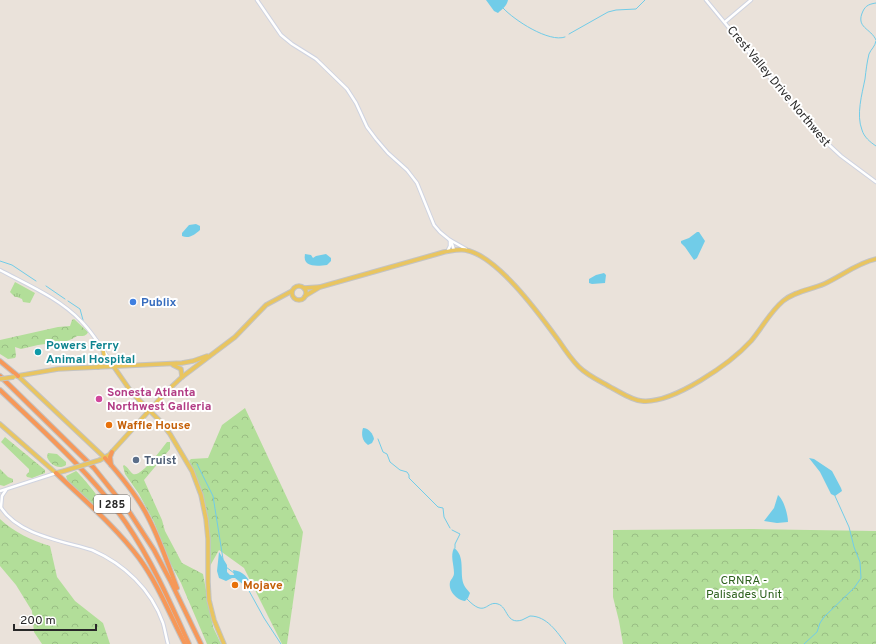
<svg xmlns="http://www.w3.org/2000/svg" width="876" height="644" font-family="Overpass,sans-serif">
	<defs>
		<pattern id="grass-tufts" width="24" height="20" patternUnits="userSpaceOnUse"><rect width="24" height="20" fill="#b2de99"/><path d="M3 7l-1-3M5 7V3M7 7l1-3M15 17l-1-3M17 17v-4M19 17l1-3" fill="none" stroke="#99be84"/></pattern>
		<pattern id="forest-crowns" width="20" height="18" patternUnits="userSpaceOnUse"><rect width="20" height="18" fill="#b2de99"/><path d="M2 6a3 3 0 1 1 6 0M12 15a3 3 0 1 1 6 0" fill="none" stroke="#99be84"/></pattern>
	</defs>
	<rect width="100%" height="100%" fill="#eae2da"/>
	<polygon fill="url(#grass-tufts)" points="15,282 35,293 30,303 23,302 22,299 17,297 15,297 10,292"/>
	<g fill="url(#forest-crowns)">
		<path d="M74,319L88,332C86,337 81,336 77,336L72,339L67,341L38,345L21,349L15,347L16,356L15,358L8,359L0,354V340L58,327L70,326L72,320Z"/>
		<path d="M245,408L303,532L287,644H282L244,568L219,550L210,566C210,528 207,495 189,461L191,459L208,458L222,425Z"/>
		<polygon points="5,437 45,470 45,473 32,478 27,477 26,475 29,472 29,469 1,442"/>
		<path d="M167,442H170V449L144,480L162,520L165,531L182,563L203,574L213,627L221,644H207L181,583L169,561L154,522L139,494L125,474L123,466L124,465C128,467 130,472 133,474C141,478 162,448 167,442Z"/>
		<path d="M48,453L57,454L66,462V465C59,470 50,465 47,457Z"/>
		<polygon points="0,469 8,477 13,479 13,482 4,486 0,485"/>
		<path d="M76,471C79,473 98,495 98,498C99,500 98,502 98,504L94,505L91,504L68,482L66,476Z"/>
		<path d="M0,519C15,533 31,540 50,546L57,577L75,601L103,623L110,644H42L34,632L32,611L16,585L0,566Z"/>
		<polygon points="753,529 876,531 876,644 623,644 619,621 613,597 613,530"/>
	</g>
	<g fill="#71cce8">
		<path d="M486,0H508C507,6 502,9 498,13L494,11Z"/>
		<path d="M196,224L200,226V230C194,235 189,239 182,236V233L189,225Z"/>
		<polygon points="697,232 699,232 705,241 697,258 694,260 685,247 681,243 681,241 689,238"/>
		<path d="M305,254L311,255L313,258L316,256L326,254L331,258V261L327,265C318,266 302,268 305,254Z"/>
		<polygon points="604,273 606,275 605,283 592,284 589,283 589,279 596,275"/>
		<path d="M363,428C369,428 373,434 374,439L372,443L368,445C362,441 361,434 363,428Z"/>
		<polygon points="809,458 814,459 832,471 841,488 842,491 835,496 831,494 820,472"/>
		<path d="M778,495C784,500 788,515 788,522L777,523L764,521L774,508Z"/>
		<path d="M454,548C466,556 459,574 464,585C465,588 468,590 470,593L468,598L465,601C457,600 448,591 450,582C451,579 454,577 454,573C454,564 450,556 454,548Z"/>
		<path d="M219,552L227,565V572L230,575H234L233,570C243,571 249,578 252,587L249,589L235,578H232L226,581L219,578L217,571Z"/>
	</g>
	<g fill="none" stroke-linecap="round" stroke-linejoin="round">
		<g stroke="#71cce8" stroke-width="1">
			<path d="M876,3C870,4 866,5 863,11C855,28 871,28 876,40"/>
			<path d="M503,8C514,20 549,43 565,37"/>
			<polyline points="569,34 608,12 616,10 636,9 645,0"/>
			<path d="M876,41C875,47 871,49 869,54C867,62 866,70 865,79C862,94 856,115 862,130C864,137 870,142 876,146"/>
			<polyline points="0,261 12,265 36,281"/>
			<polyline points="46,286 65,299"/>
			<polyline points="68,301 80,309 83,320"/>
			<polyline points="378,439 383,452 387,454 390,462 400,470 407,472 409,475 409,478 438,507 443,508 444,517 450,528"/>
			<polyline points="197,464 213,496 223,559"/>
			<polyline points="452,530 460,534 455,544 455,548"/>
			<polyline points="226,567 234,573"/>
			<polyline points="248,589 264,618 281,644"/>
			<path d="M467,599C486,619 486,600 498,604C508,607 506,625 522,620C525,619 527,617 530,616C547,616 557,632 566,644"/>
			<polyline points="804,644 817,632 820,623 824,617 854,588 861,578 860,562 854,547 849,527 835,496"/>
		</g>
		<g stroke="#cfd3e0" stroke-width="4.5">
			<g id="minor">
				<polyline points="257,0 281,35 292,44 316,59 347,89 356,103 367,127 376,139 388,153 407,170 417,183 434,225 440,232 451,241 454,250"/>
				<polyline points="706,0 814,131 841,156 876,182"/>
				<polyline points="725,22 751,0"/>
				<polyline points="450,240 466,249"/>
				<polyline points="447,252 450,246 450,240"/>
				<path d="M0,270C28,285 59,298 81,321C94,334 104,351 114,367"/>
				<polyline points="0,491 56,473"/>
				<path d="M0,506C17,535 63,541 92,550C124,564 151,589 163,623C165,630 166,637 168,644"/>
				<polyline points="1,507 2,496 6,490"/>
			</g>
		</g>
		<g stroke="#c3c3c3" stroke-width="5.5">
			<g id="major">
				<circle cx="299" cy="293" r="7"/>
				<polyline points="304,288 319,287"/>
				<path d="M305,296L320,287L444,252C451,251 458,249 465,250C497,255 540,315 559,341C565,350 571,359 579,367C588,376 602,382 612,388C622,393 631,400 642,401C673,404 731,363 751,341C762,328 770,312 783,301C795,291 810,290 824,284C842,276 857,263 876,259"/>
				<polyline points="173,365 181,369 182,377"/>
				<polyline points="98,367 105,360 103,350"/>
				<polyline points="114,367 132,393 159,420 170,434 192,471 201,495 206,519 208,539 208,582 209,600 214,620 224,644"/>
				<polyline points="17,376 58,369 182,363 193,361 207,356"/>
				<polyline points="18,376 105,458"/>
				<polyline points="0,424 56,473 64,471"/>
				<polyline points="100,460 109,455 167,391 182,377 235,337 266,305 292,291"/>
			</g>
		</g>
		<g stroke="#c3c3c3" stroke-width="6">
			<g id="highway">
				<polyline points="0,361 18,376"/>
				<polyline points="0,376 94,468 130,513 154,550 170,580 201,644"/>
				<path d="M0,390C44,432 91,473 126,523C152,561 170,602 189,644"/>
				<path d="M105,458C121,476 137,495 148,517C160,540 168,564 177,588"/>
				<polyline points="111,465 110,457 112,452"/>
				<path d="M56,473C84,500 116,527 139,558C158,584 170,615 185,644"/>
			</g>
		</g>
		<use href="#minor" stroke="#fff" stroke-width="2.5"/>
		<use href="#major" stroke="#e9c560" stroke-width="3.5"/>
		<use href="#highway" stroke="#f69859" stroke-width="4"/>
		<g stroke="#c3c3c3" stroke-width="5.5" stroke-linecap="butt">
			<g id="major-bridge">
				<polyline points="0,379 14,377"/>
				<polyline points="64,471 100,460"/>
			</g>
		</g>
		<use href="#major-bridge" stroke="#e9c560" stroke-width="3.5"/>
	</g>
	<circle fill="#3f7fe0" stroke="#fff" stroke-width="1.5" cx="133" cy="302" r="4"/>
	<circle fill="#0f9aa8" stroke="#fff" stroke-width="1.5" cx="38" cy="352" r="4"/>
	<circle fill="#d1479c" stroke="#fff" stroke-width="1.5" cx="99" cy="399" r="4"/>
	<g fill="#e8710a" stroke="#fff" stroke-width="1.5">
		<circle cx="109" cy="425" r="4"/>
		<circle cx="235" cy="585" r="4"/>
	</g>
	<circle fill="#5c6f8a" stroke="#fff" stroke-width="1.5" cx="136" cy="460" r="4"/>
	<g text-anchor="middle" stroke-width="4" stroke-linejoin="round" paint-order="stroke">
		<rect fill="#fff" stroke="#686868" stroke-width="1" x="94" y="495" width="36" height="18" rx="3"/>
		<g font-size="11" font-weight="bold" fill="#282828">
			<text x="112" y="508">I 285</text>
		</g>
		<g font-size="12" fill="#282828" stroke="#fff">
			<text transform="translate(779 86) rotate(50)" y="4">Crest Valley Drive Northwest</text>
		</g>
		<g font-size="12" font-weight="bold" fill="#366cbe" stroke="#fff" text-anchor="start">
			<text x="141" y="306">Publix</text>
		</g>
		<g font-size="12" font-weight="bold" fill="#0d838f" stroke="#fff" text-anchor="start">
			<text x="46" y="349">Powers Ferry<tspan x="46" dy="14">Animal Hospital</tspan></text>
		</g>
		<g font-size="12" font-weight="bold" fill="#b23c85" stroke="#fff" text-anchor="start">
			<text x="107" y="396">Sonesta Atlanta<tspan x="107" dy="14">Northwest Galleria</tspan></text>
		</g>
		<g font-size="12" font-weight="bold" fill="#c56008" stroke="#fff" text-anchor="start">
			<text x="117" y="429">Waffle House</text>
			<text x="243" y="589">Mojave</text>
		</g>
		<g font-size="12" font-weight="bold" fill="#4e5e75" stroke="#fff" text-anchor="start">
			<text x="144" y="464">Truist</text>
		</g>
		<g font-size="12" fill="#2d601d" stroke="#fff">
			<text x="744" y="584">CRNRA -<tspan x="744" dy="14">Palisades Unit</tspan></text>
		</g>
	</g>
	<path d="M14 624v6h82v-6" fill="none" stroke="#282828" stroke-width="2"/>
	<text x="20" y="624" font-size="12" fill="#282828" stroke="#ffffff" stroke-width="3" paint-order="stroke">200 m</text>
</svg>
